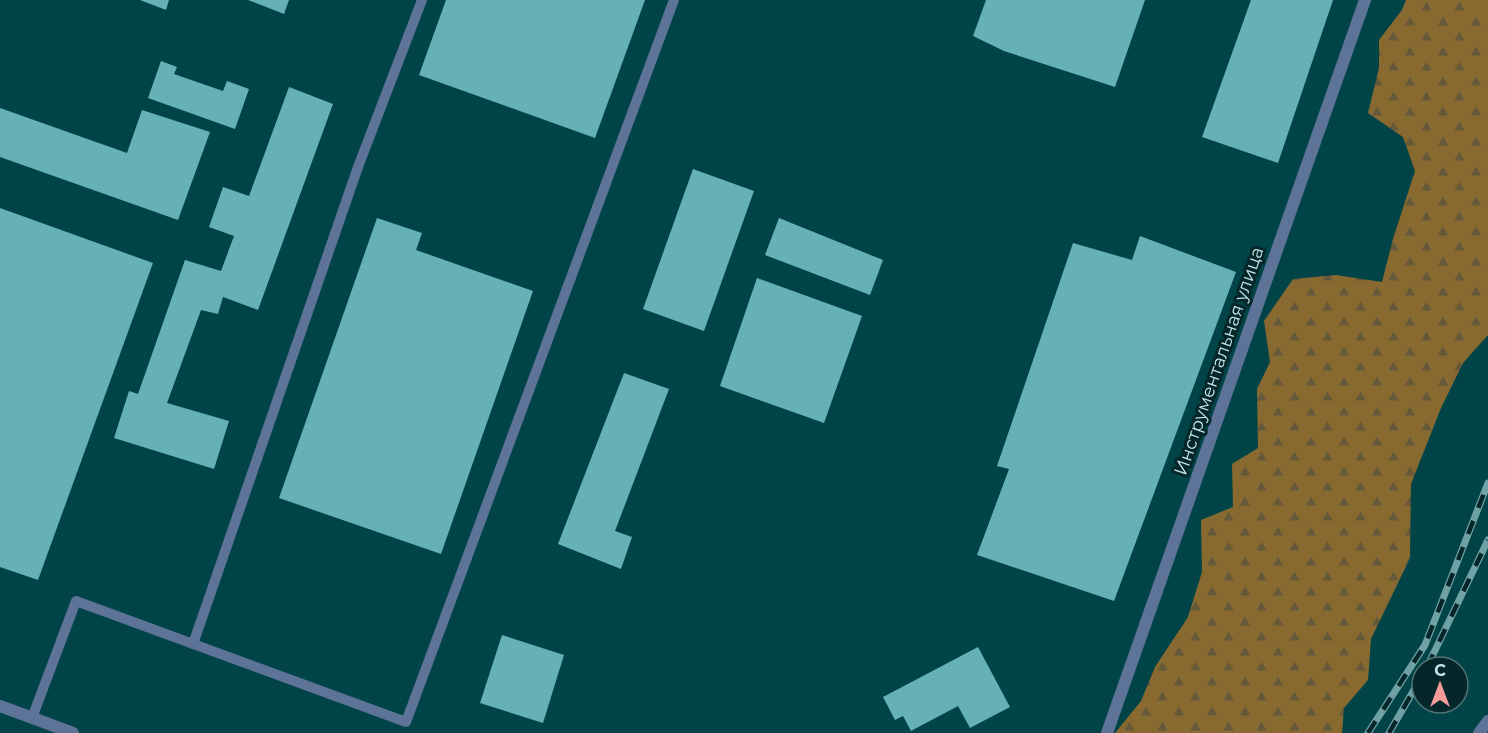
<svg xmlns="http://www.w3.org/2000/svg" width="1488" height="733" font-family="Montserrat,sans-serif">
	<defs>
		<pattern id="forest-firs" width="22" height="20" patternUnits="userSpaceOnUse" patternTransform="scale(1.5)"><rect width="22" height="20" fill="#886a30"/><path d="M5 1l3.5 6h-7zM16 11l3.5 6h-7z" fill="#65593a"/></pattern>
	</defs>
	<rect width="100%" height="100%" fill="#004448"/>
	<polygon fill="url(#forest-firs)" points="1406,0 1488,0 1488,335 1463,363 1441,408 1411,484 1410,558 1371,639 1368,680 1344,708 1342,733 1115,733 1141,701 1155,667 1188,617 1202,572 1201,520 1233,507 1232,464 1258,448 1257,389 1270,362 1264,321 1293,279 1336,275 1382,282 1393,239 1415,171 1403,137 1368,113 1379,68 1379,40 1402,10"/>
	<g fill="#66b1b7">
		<polygon points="140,0 169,0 166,10"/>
		<polygon points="248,0 289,0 284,14"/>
		<polygon points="446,0 645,0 595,138 419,75"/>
		<polygon points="986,0 1145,0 1115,87 1004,51 973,36"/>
		<polygon points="1251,0 1333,0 1278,163 1202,137"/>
		<polygon points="161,61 177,67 174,74 223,91 227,81 249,89 235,129 148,98"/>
		<polygon points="289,87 333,104 258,310 223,297 218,314 201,310 167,403 229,421 214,469 114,438 129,391 138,394 185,260 221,271 234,236 209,227 223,187 249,196"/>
		<polygon points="0,108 127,153 142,110 210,132 178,220 0,157"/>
		<polygon points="693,169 754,191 704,331 643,309"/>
		<polygon points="0,208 153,263 38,580 0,567"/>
		<polygon points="377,218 422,233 416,250 533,291 441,554 279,498"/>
		<polygon points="779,218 883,260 870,295 765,255"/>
		<polygon points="1140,236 1236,272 1114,601 977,555 1009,469 997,466 1073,243 1132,260"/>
		<polygon points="757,278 862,316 824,423 720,386"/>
		<polygon points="624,373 669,389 615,531 632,537 621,569 558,544"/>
		<polygon points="502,635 564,655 543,723 480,703"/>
		<polygon points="978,647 1010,707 970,728 958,706 911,731 903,716 895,720 883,697"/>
	</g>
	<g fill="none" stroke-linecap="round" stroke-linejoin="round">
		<g stroke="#5e7398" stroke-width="10">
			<polyline points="193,644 358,167 422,0"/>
			<polyline points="32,718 76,601 406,722 674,0"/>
		</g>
		<g stroke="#5e7398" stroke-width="12">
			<polyline points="0,706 73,733"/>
			<polyline points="1107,733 1365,0"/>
			<polyline points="1479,733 1488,721"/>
		</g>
		<g stroke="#70a2a5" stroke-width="7">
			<g id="rail">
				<polyline points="1427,667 1488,540"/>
				<polyline points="1368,733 1425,645 1488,483"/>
				<polyline points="1389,733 1422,676"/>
			</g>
		</g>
		<use href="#rail" stroke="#062729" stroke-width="4.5" stroke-dasharray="14" stroke-linecap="butt"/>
	</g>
	<g text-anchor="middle" stroke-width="6" stroke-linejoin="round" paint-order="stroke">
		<g font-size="18" fill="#c3e7e9" stroke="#062729">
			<text transform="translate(1219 361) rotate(-71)" y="6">Инструментальная улица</text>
		</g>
	</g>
	<g transform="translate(1440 685)"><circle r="28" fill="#062729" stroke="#527476" stroke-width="1.5"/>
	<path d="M0-4.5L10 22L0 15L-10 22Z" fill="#f59b98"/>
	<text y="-9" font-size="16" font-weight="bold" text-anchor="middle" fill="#c3e7e9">С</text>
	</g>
</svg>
